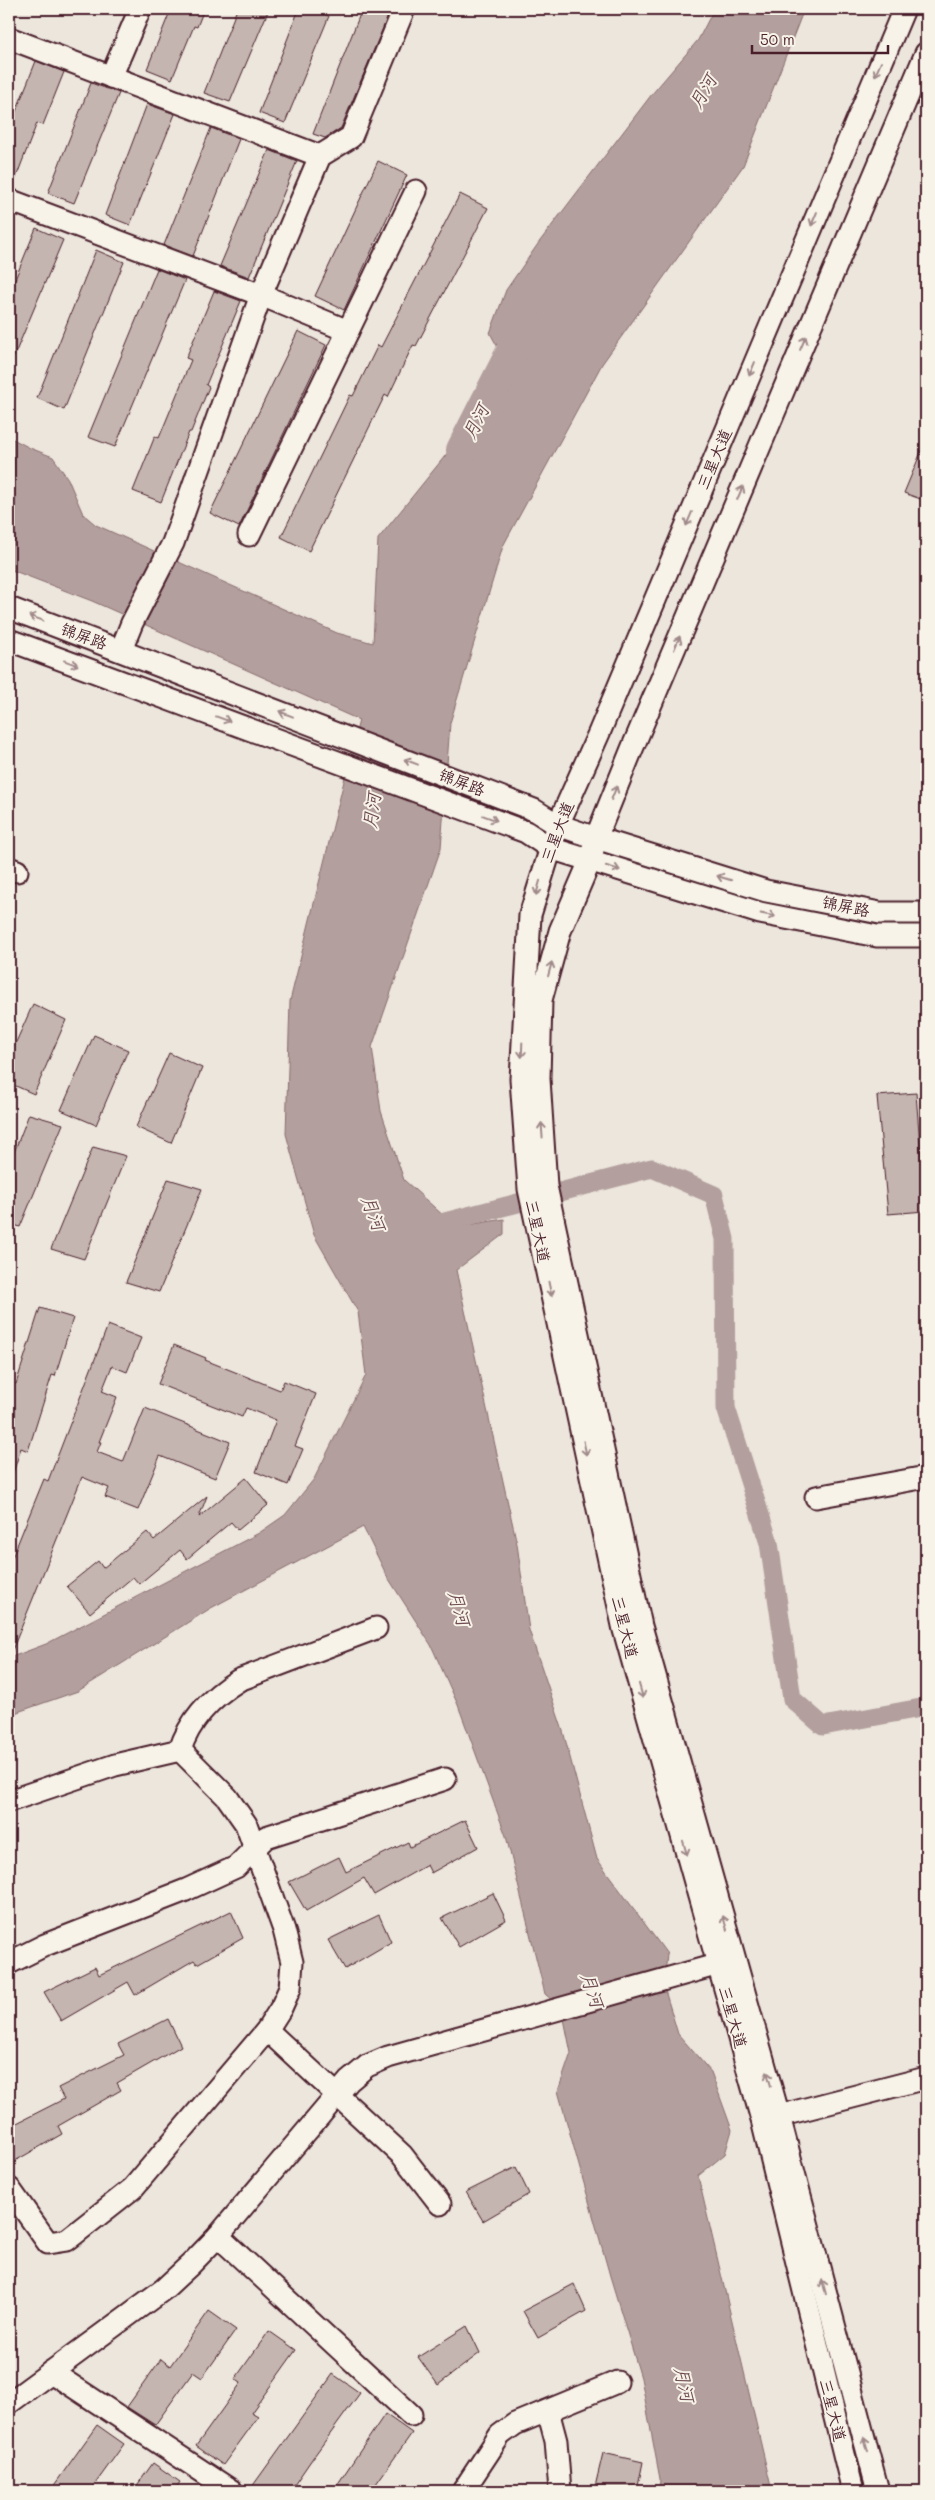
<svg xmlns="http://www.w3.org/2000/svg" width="935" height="2500" font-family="Mali,'LXGW WenKai TC',sans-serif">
	<rect width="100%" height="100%" fill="#ece6dd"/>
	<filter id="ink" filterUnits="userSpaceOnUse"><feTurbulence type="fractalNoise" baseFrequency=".02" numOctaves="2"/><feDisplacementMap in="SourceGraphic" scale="10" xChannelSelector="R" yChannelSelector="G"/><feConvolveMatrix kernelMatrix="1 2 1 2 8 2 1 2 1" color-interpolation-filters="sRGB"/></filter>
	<g filter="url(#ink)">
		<polygon fill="#b39f9d" stroke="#896c6f" points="714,9 804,9 743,166 602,364 503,546 450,723 441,848 372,1047 381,1111 404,1180 456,1227 504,1219 504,1234 456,1270 517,1544 529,1630 563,1731 597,1859 667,1954 664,1987 678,2034 711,2072 732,2130 725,2154 698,2176 772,2491 659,2491 660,2479 641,2378 610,2276 558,2091 571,2053 562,2009 545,1994 506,1836 458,1705 431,1645 387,1576 363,1527 211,1608 78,1691 9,1715 9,1658 46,1644 259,1533 285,1515 314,1479 366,1375 358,1312 314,1235 286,1134 290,1001 359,720 92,601 9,569 9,437 30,448 53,457 68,479 83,514 96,525 337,633 373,643 378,539 512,373 490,333 506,290 540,241 652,94 698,40"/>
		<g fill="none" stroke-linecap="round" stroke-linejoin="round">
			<polyline stroke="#b39f9d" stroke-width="19" points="426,1223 441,1223 652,1168 714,1195 725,1239 726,1408 769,1543 792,1699 823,1726 926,1707"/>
			<polyline stroke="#b39f9d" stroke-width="32" points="462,450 526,324"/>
		</g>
		<g fill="#c4b5b0" stroke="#4a1f2b">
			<polygon points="171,9 204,9 197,27 194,26 172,79 147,69"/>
			<polygon points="237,9 269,9 230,102 204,93"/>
			<polygon points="299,9 311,9 329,16 285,123 259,113"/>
			<polygon points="362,9 391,9 341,128 325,138 313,134"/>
			<polygon points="36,61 64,72 43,125 37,123 12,188 9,188 9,129"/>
			<polygon points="91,83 119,93 74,203 48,193"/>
			<polygon points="147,104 175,114 130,225 105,215"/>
			<polygon points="211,128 239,139 193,256 164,245"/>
			<polygon points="269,150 297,161 249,277 220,266"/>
			<polygon points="378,161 407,175 344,310 315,296"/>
			<polygon points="460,194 488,208 416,346 413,345 388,397 385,395 309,551 281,537 350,395 353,396 378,345 381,347"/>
			<polygon points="36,228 63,240 9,368 9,294"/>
			<polygon points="96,250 124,262 64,410 37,398"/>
			<polygon points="157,269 185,280 115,447 88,437"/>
			<polygon points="214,291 241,301 206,385 209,387 191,432 189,432 161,502 133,491 155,436 159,438 191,360 186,358"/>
			<polygon points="298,331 326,345 239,527 210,513"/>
			<polygon points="926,440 926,501 904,493"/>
			<polygon points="33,1004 66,1020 34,1094 9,1083 9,1058"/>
			<polygon points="94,1035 128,1050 96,1125 61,1110"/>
			<polygon points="169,1053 202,1068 171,1143 136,1127"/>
			<polygon points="916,1093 925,1211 888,1214 877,1096"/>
			<polygon points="29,1114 63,1124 20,1227 9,1223 9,1165"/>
			<polygon points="93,1147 126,1156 84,1259 51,1249"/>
			<polygon points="168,1179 202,1189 159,1292 126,1282"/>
			<polygon points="40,1308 73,1318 55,1376 52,1375 28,1451 21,1448 12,1476 9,1476 9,1397 13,1383 16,1384"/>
			<polygon points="108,1325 141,1338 127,1372 112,1366 102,1391 117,1397 99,1442 101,1442 97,1452 123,1462 145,1408 230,1442 215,1478 160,1456 138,1510 105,1497 109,1488 82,1477 9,1658 9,1565 44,1479 48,1481"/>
			<polygon points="174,1345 206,1358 205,1360 280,1390 284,1381 316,1394 295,1446 303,1449 288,1485 256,1472 276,1420 246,1408 242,1417 158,1384"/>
			<polygon points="246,1478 268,1505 238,1530 231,1522 187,1559 180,1550 139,1584 133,1577 90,1613 67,1586 98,1561 103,1568 147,1532 154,1540 207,1496 199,1517"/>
			<polygon points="465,1820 478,1847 431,1873 427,1865 374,1895 364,1878 306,1911 289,1882 339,1857 346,1872 408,1842 410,1847"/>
			<polygon points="493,1893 506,1920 459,1947 442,1918"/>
			<polygon points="231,1911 243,1938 197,1964 194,1960 135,1995 128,1982 61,2021 44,1992 95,1967 99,1975"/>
			<polygon points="379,1915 391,1942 345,1969 328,1940"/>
			<polygon points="168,2019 181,2046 117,2083 121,2090 58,2126 62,2134 15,2161 9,2150 9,2127 64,2099 58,2088 124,2055 118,2044"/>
			<polygon points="516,2167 529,2194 483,2221 466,2192"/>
			<polygon points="574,2284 586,2311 538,2338 523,2311"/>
			<polygon points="209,2311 236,2330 202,2378 193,2372 155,2425 127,2407 161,2359 170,2366"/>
			<polygon points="467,2326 480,2353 438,2385 418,2357"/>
			<polygon points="269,2331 296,2350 251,2413 258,2417 223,2465 196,2446 241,2383 235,2379"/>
			<polygon points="333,2374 360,2393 312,2459 290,2491 249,2491"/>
			<polygon points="385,2414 412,2433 371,2491 333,2491"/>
			<polygon points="97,2425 124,2444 90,2491 50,2491"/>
			<polygon points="603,2453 643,2462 637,2491 594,2491"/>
			<polygon points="153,2463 180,2482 174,2491 133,2491"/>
		</g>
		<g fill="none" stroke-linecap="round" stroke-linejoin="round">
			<g stroke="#4a1f2b" stroke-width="25">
				<g id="minor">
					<polyline points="9,38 320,156"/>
					<polyline points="111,77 140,9"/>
					<polyline points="9,200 261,295 348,331"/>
					<polyline points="249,535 416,191"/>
					<polyline points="9,608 456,780 534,810 558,825 596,838 766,891 880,913 926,913"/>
					<polyline points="9,640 526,832 550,848 760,913 877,936 926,936"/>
					<polyline points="121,650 132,623 173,543 261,295 320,156 351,137 404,9"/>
					<polyline points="9,868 17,871"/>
					<polyline points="816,1497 926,1477"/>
					<path d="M9,1801L115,1765L180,1750C190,1719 213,1696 239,1680L376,1628"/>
					<polyline points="9,1963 45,1945 186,1890 236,1867 266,1837 445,1779"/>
					<polyline points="267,2030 402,2155 440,2204"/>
					<polyline points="767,2119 926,2078"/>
					<polyline points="9,2188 48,2243 67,2240 133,2188 267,2030 281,2008 290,1988 292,1962 284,1930 246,1824 227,1797 180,1750"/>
					<polyline points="218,2236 411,2415"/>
					<polyline points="51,2372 232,2491"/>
					<polyline points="9,2403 164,2289 191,2264 218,2236 349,2081 367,2066 388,2057 730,1961"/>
					<polyline points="548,2411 556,2441 560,2491"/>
					<polyline points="463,2491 500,2435 515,2424 617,2382"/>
					<polyline points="853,2491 762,2120 624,1630 529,1189 521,1079 530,915 558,825 599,733 904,9"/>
					<polyline points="878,2491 779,2116 641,1626 546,1186 539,1079 541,1000 560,931 590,861 596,838 632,749 926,53"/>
				</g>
			</g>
			<use href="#minor" stroke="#f7f3e8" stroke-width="21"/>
		</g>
		<defs><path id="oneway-shaft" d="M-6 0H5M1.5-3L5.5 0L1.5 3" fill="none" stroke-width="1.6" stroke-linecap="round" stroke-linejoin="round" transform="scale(1.25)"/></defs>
		<g stroke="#a0898a">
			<use href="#oneway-shaft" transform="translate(878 69) rotate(114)"/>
			<use href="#oneway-shaft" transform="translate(814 219) rotate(113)"/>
			<use href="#oneway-shaft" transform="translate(803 343) rotate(-67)"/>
			<use href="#oneway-shaft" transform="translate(752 369) rotate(113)"/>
			<use href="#oneway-shaft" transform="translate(740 493) rotate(-67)"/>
			<use href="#oneway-shaft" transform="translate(689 519) rotate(113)"/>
			<use href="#oneway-shaft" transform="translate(36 618) rotate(-160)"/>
			<use href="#oneway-shaft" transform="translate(677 643) rotate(-67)"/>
			<use href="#oneway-shaft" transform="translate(71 663) rotate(20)"/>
			<use href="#oneway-shaft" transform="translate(286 714) rotate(-159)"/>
			<use href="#oneway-shaft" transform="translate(223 719) rotate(20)"/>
			<use href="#oneway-shaft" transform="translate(411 762) rotate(-159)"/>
			<use href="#oneway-shaft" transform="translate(614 793) rotate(-68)"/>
			<use href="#oneway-shaft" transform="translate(490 818) rotate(20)"/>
			<use href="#oneway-shaft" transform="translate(613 868) rotate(17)"/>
			<use href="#oneway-shaft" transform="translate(724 878) rotate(-163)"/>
			<use href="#oneway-shaft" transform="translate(538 888) rotate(106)"/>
			<use href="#oneway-shaft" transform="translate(768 915) rotate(11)"/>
			<use href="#oneway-shaft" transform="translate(550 969) rotate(-75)"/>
			<use href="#oneway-shaft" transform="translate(522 1050) rotate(92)"/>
			<use href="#oneway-shaft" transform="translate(542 1130) rotate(-94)"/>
			<use href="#oneway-shaft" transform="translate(550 1289) rotate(78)"/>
			<use href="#oneway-shaft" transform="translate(585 1448) rotate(78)"/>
			<use href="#oneway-shaft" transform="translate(641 1691) rotate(74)"/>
			<use href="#oneway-shaft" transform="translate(685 1848) rotate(74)"/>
			<use href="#oneway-shaft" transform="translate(725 1923) rotate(-106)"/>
			<use href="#oneway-shaft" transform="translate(769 2079) rotate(-106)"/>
			<use href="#oneway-shaft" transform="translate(824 2287) rotate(-105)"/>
			<use href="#oneway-shaft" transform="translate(866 2444) rotate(-105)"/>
		</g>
	</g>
	<g text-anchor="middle" stroke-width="4" stroke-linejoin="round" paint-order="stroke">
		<g font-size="16" fill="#4a1f2b" stroke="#f7f3e8">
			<text transform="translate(714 459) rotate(-67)" y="6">三星大道</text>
			<text transform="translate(84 636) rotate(20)" y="6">锦屏路</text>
			<text transform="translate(462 782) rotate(21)" y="6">锦屏路</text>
			<text transform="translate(557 832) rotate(-69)" y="6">三星大道</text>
			<text transform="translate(846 906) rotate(11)" y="6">锦屏路</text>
			<text transform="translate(538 1231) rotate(78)" y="6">三星大道</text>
			<text transform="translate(625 1627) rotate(76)" y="6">三星大道</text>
			<text transform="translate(733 2017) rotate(74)" y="6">三星大道</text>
			<text transform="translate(833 2410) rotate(76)" y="6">三星大道</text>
		</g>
		<g font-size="18" font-style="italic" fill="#6f4c53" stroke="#f7f3e8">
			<text transform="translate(703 92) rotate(-60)" y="6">月河</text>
			<text transform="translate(476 422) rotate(-63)" y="6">月河</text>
			<text transform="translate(372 811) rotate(-82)" y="6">月河</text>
			<text transform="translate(373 1213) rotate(69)" y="6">月河</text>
			<text transform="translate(459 1608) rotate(74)" y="6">月河</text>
			<text transform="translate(592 1990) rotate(71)" y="6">月河</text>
			<text transform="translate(684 2384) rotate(78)" y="6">月河</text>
		</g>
	</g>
	<rect width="935" height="2500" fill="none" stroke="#f7f3e8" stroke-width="30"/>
	<rect x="15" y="15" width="905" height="2470" fill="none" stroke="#4a1f2b" stroke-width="2" filter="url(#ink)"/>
	<path d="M752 45v8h136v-8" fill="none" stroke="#4a1f2b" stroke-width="2.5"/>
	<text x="760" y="45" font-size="15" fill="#4a1f2b" stroke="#f7f3e8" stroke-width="4" paint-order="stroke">50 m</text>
</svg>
